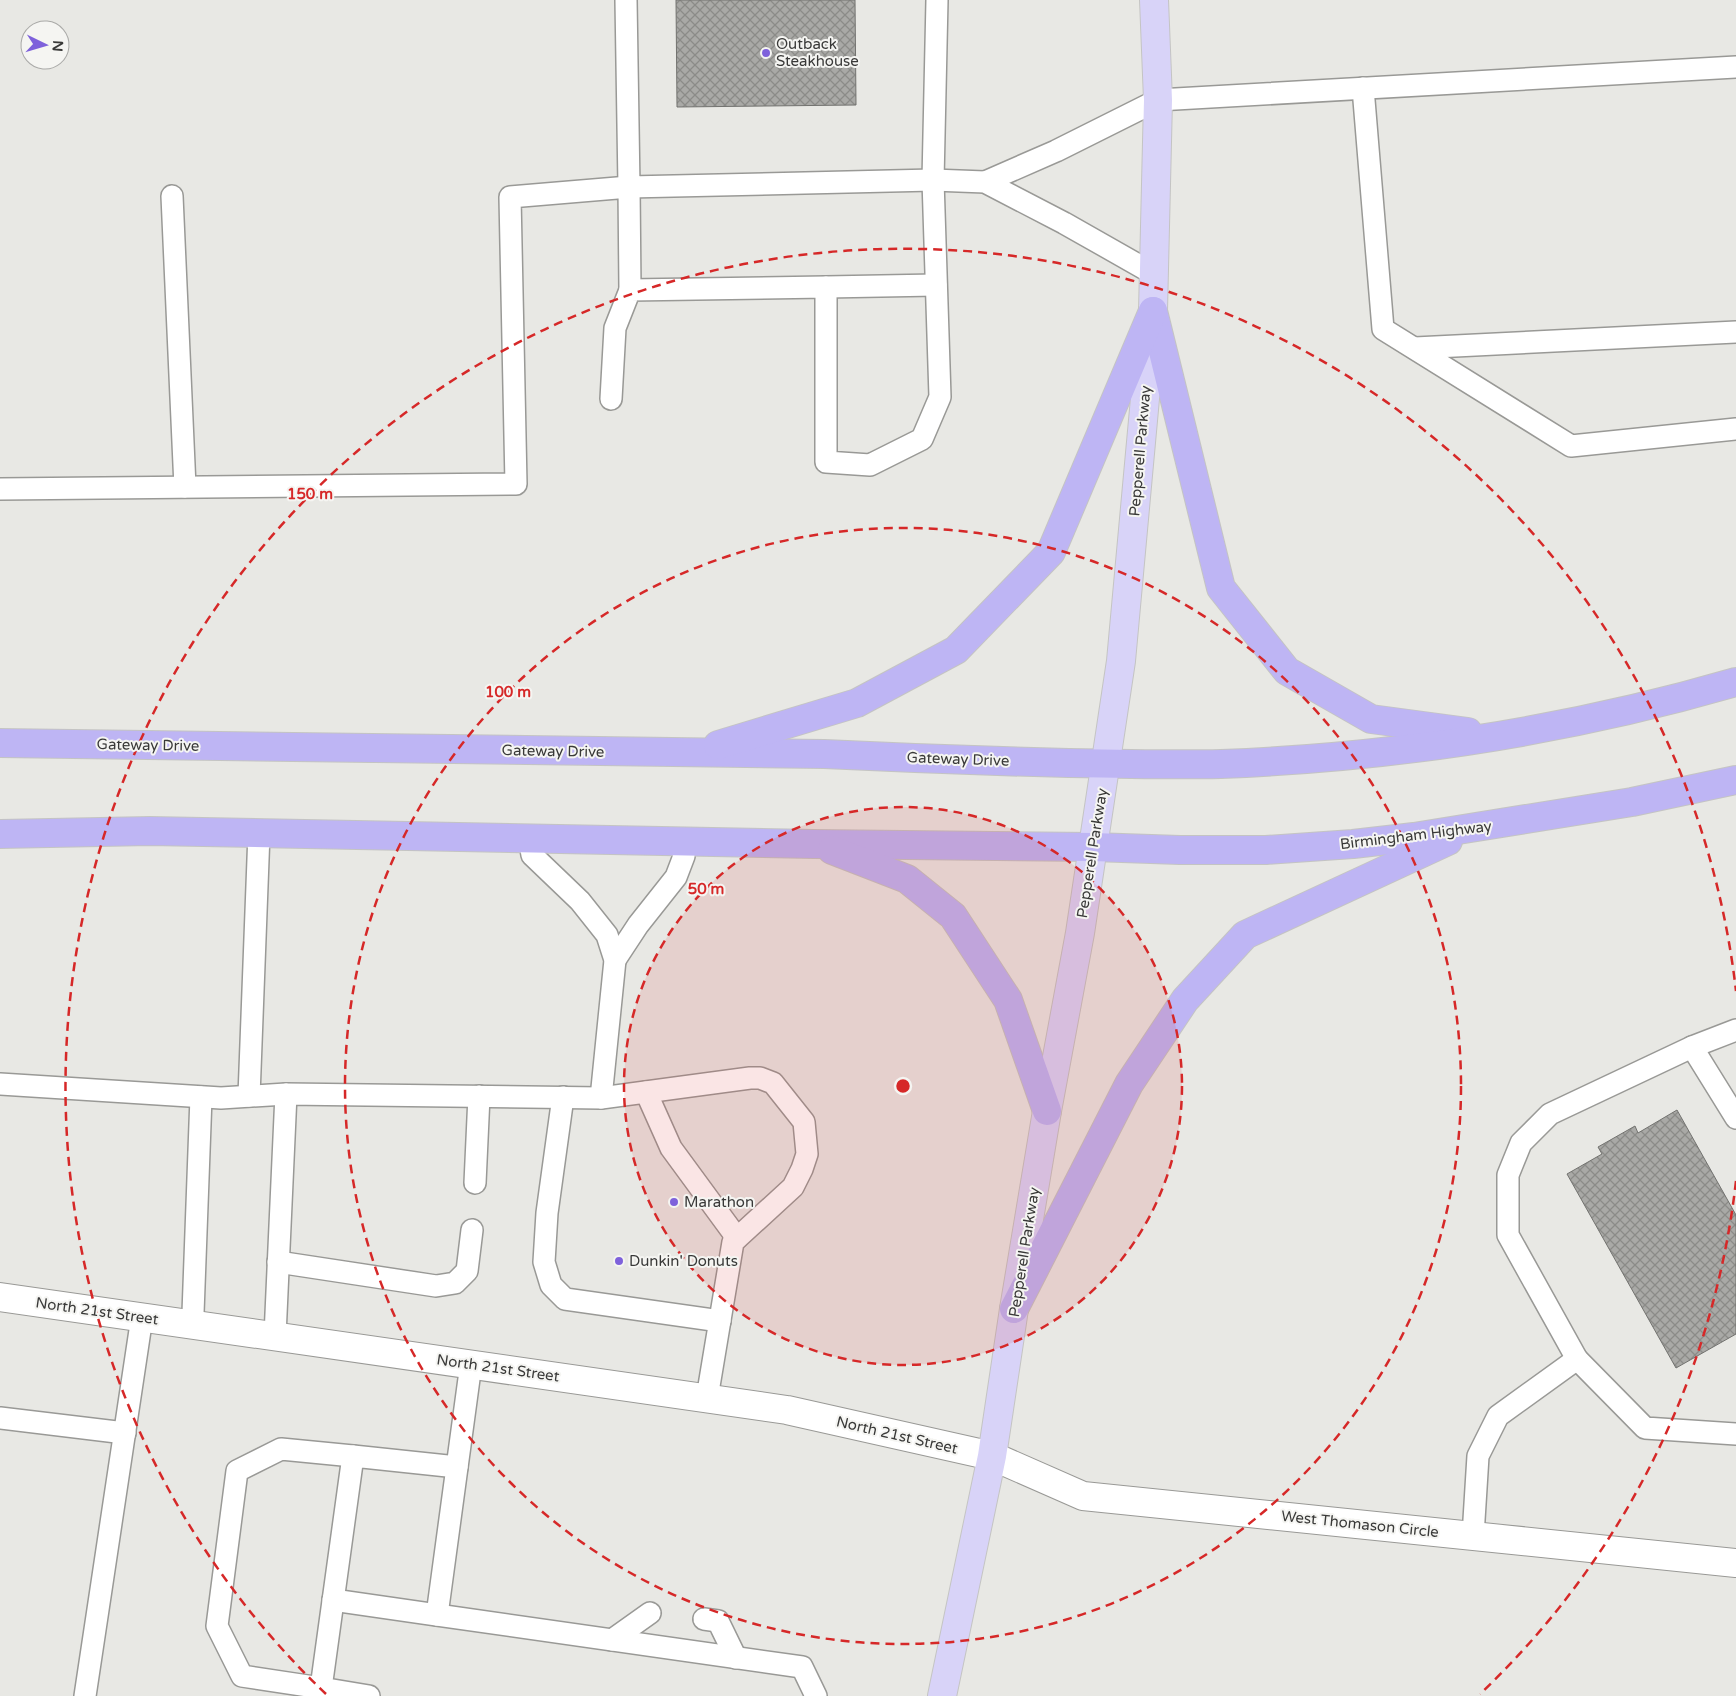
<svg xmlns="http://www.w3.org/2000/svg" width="1736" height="1696" font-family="'Varela Round',sans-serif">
	<defs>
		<pattern id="building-cross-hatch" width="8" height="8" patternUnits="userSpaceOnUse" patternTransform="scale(1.25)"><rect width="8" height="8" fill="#a9a9a6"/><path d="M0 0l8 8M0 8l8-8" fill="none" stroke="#8b8b88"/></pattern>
	</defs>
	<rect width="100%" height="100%" fill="#e8e8e4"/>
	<g fill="url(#building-cross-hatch)" stroke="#72726f">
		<polygon points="676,0 855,0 856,105 677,107"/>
		<polygon points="1677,1110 1736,1215 1736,1334 1676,1368 1567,1174 1602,1154 1598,1147 1635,1126 1638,1133"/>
	</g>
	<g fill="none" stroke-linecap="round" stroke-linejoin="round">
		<g stroke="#999996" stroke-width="24">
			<g id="lane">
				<polyline points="626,0 629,187 933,180 985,182 1064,223 1154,274"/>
				<polyline points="1363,88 1383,329 1571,446 1736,429"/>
				<polyline points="985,182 1056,151 1158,100 1736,67"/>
				<polyline points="172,196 185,487"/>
				<polyline points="826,287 936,285"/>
				<polyline points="1415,348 1736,332"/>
				<polyline points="611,399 615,328 630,290 826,287 826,462 870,465 922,439 940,397 933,180 937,0"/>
				<polyline points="0,489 516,484 510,197 629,187 630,290"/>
				<polyline points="529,838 532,855 580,901 607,935 615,960 601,1098"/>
				<polyline points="615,960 638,925 676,877 684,856 684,841"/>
				<polyline points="1692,1047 1736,1030"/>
				<polyline points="0,1084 221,1098 286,1094 601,1098 750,1078 760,1078 773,1083 804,1122 807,1154 802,1169 793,1187 733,1242 707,1398"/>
				<polyline points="646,1092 671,1148 737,1238"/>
				<polyline points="249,1096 259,833"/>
				<polyline points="563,1097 547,1213 544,1262 551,1285 565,1299 720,1321"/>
				<polyline points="1736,1118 1692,1047 1550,1114 1521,1143 1508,1175 1508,1235 1577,1359 1645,1428 1736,1434"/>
				<polyline points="475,1183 479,1096"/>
				<polyline points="278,1262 436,1286 455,1283 467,1271 472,1230"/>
				<polyline points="191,1324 193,1313 201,1097"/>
				<polyline points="275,1336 286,1094"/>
				<polyline points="471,1364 437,1615 802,1667 816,1696"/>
				<polyline points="0,1418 125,1433"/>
				<polyline points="1473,1536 1478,1456 1498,1416 1577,1359"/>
				<polyline points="333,1600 437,1615"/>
				<polyline points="704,1619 718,1621 736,1658"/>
				<polyline points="612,1640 650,1613"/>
				<polyline points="321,1688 242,1676 217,1626 237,1471 281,1449 353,1456"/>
				<polyline points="85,1696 142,1317"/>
				<polyline points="369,1696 321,1688 353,1456 457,1467"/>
			</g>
		</g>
		<g stroke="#999996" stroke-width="30">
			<polyline id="street" points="0,1297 787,1410 992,1456 1083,1496 1736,1563"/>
		</g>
		<g stroke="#c4c4c3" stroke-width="30">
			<polyline id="primary" points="942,1696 992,1456 1014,1309 1047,1111 1080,933 1121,661 1153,311 1158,100 1154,0"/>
		</g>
		<g stroke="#c4c4c3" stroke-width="30">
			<g id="highway">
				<polyline points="1153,311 1221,588 1287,671 1371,719 1468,732"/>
				<path d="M0,743L824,754C906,758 987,761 1069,763C1120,764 1171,765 1221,764C1396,757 1568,731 1736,682"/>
				<polyline points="718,745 857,703 956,650 1051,552 1153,311"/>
				<polyline points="0,834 150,831 814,844 1093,847 1180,850 1266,850 1353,844 1414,837 1632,802 1736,780"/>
				<polyline points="832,850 907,879 953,916 1008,1000 1047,1111"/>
				<polyline points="1014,1309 1129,1084 1185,1000 1245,935 1448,841"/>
			</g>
		</g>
		<use href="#lane" stroke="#fff" stroke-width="21"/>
		<use href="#street" stroke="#fff" stroke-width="28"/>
		<use href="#primary" stroke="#d8d3f8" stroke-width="28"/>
		<use href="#highway" stroke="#beb5f4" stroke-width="28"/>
	</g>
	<circle cx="903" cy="1086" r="279" fill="#d62828" fill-opacity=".12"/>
	<g fill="none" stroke="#d62828" stroke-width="2.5" stroke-dasharray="9 6">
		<circle cx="903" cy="1086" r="279"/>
		<circle cx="903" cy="1086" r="558"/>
		<path d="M1736 1181A838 838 0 0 1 1480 1694M326 1694A838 838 0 1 1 1736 991"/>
	</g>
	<g fill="#7e61db" stroke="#f5f5f2" stroke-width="2">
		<circle cx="766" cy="53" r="5"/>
		<circle cx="674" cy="1202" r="5"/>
		<circle cx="619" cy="1261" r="5"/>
	</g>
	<g text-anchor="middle" stroke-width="4" stroke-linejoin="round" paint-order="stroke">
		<g font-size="15" fill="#393938" stroke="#f5f5f2" text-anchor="start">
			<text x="776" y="49">Outback<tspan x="776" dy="17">Steakhouse</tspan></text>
			<text x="684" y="1207">Marathon</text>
			<text x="629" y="1266">Dunkin' Donuts</text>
		</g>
		<g font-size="15" fill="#393938" stroke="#f5f5f2">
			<text transform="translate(1140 451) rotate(-85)" y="5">Pepperell Parkway</text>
			<text transform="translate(148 745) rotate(1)" y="5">Gateway Drive</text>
			<text transform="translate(553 751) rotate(1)" y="5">Gateway Drive</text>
			<text transform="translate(958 759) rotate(2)" y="5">Gateway Drive</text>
			<text transform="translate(1416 835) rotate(-7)" y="5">Birmingham Highway</text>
			<text transform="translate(1092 853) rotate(-81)" y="5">Pepperell Parkway</text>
			<text transform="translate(1024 1252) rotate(-81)" y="5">Pepperell Parkway</text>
			<text transform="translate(97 1311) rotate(8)" y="5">North 21st Street</text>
			<text transform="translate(498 1368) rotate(8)" y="5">North 21st Street</text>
			<text transform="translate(897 1435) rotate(13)" y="5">North 21st Street</text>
			<text transform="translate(1360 1524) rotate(6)" y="5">West Thomason Circle</text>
		</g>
	</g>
	<circle cx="903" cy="1086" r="8" fill="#d62828" stroke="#f5f5f2" stroke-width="2.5"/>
	<g font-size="15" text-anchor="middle" font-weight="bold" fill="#d62828" stroke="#f5f5f2" stroke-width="4" stroke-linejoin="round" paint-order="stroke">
		<text x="310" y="499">150 m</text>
		<text x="508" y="697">100 m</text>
		<text x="706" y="894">50 m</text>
	</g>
	<g transform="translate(45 45) rotate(95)"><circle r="24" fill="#f5f5f2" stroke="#aaaaa8"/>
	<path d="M0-4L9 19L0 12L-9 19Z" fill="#7e61db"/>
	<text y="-8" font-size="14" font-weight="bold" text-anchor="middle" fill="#393938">N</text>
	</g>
</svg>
